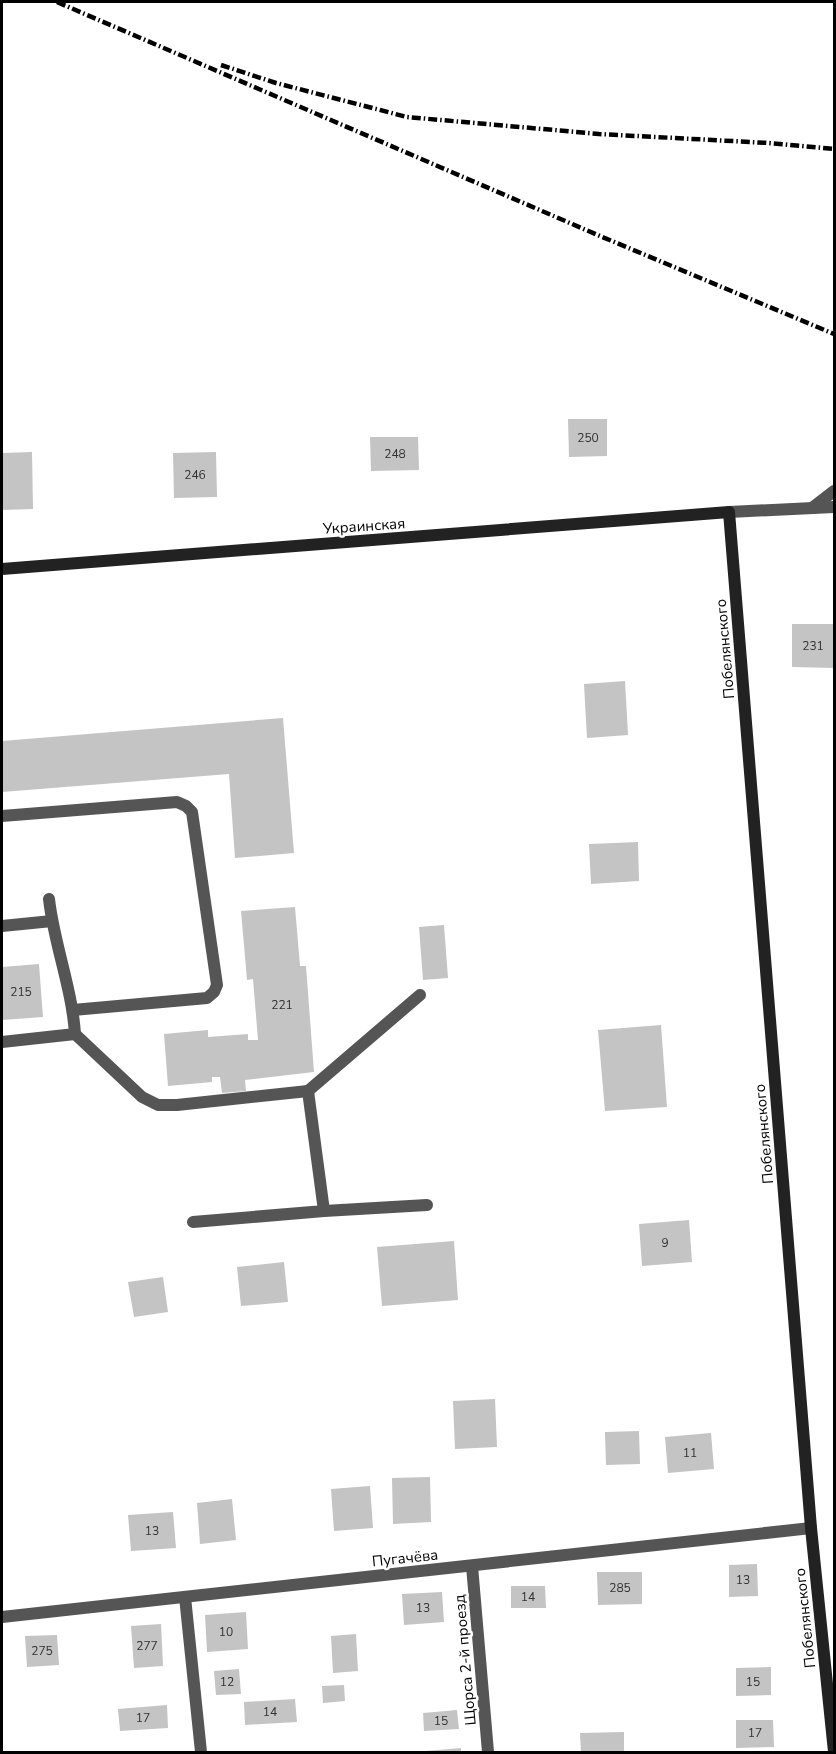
<svg xmlns="http://www.w3.org/2000/svg" width="836" height="1754" font-family="'Nunito Sans',sans-serif">
	<rect width="100%" height="100%" fill="#fff"/>
	<g fill="#c4c4c4">
		<polygon points="568,419 607,419 607,456 569,457"/>
		<polygon points="370,437 418,437 419,470 371,471"/>
		<polygon points="32,452 33,509 2,510 2,453"/>
		<polygon points="216,452 217,497 174,498 173,453"/>
		<polygon points="792,624 834,624 834,668 792,667"/>
		<polygon points="625,681 628,735 587,738 584,684"/>
		<polygon points="283,718 294,853 235,858 229,774 2,792 2,741"/>
		<polygon points="638,842 639,881 591,884 589,844"/>
		<polygon points="295,907 300,966 306,966 314,1072 245,1080 246,1091 222,1093 220,1077 212,1077 212,1082 168,1086 164,1034 208,1030 208,1037 248,1034 248,1040 258,1040 253,979 247,980 241,911"/>
		<polygon points="444,925 448,978 423,980 419,927"/>
		<polygon points="39,964 43,1017 2,1020 2,967"/>
		<polygon points="661,1025 667,1107 605,1111 598,1030"/>
		<polygon points="689,1220 692,1262 642,1266 639,1224"/>
		<polygon points="454,1241 458,1300 382,1306 377,1247"/>
		<polygon points="284,1262 288,1302 241,1306 237,1267"/>
		<polygon points="163,1277 168,1312 134,1317 128,1282"/>
		<polygon points="495,1399 497,1447 455,1449 453,1401"/>
		<polygon points="639,1431 640,1464 606,1465 605,1432"/>
		<polygon points="711,1433 714,1469 668,1473 665,1437"/>
		<polygon points="430,1477 431,1522 393,1524 392,1478"/>
		<polygon points="370,1486 373,1528 334,1531 331,1489"/>
		<polygon points="232,1499 236,1540 200,1544 197,1503"/>
		<polygon points="173,1512 176,1548 131,1551 128,1515"/>
		<polygon points="757,1564 758,1596 729,1597 729,1565"/>
		<polygon points="597,1572 642,1572 642,1604 598,1605"/>
		<polygon points="511,1586 545,1586 546,1608 511,1608"/>
		<polygon points="442,1592 444,1622 404,1625 402,1594"/>
		<polygon points="246,1612 248,1649 207,1652 205,1615"/>
		<polygon points="161,1624 163,1666 134,1668 131,1626"/>
		<polygon points="356,1634 358,1671 333,1673 331,1636"/>
		<polygon points="57,1635 59,1665 27,1667 25,1636"/>
		<polygon points="771,1667 771,1695 736,1696 736,1668"/>
		<polygon points="239,1669 241,1694 216,1695 214,1671"/>
		<polygon points="344,1685 345,1701 323,1703 322,1686"/>
		<polygon points="295,1699 297,1722 245,1725 244,1702"/>
		<polygon points="167,1705 168,1728 120,1731 118,1709"/>
		<polygon points="457,1710 459,1729 424,1731 423,1713"/>
		<polygon points="736,1720 773,1720 774,1747 736,1748"/>
		<polygon points="624,1732 624,1752 581,1752 580,1733"/>
		<polygon points="461,1748 461,1752 426,1752 426,1751"/>
	</g>
	<g fill="none" stroke-linecap="round" stroke-linejoin="round">
		<g stroke="#555" stroke-width="12">
			<polyline points="2,816 177,802 186,806 192,812 217,985 214,992 207,998 73,1010"/>
			<polyline points="2,926 52,921"/>
			<polyline points="75,1034 142,1097 158,1105 177,1105 308,1091 420,995"/>
			<path d="M2,1042L75,1034C72,988 54,944 49,899"/>
			<polyline points="324,1211 427,1205"/>
			<polyline points="193,1222 324,1211 308,1091"/>
		</g>
		<g stroke="#555" stroke-width="12">
			<polyline points="812,508 834,491"/>
			<polyline points="729,512 834,507"/>
			<polyline points="472,1566 488,1752"/>
			<polyline points="185,1597 201,1752"/>
			<polyline points="2,1617 811,1528"/>
		</g>
		<polyline stroke="#222" stroke-width="12" points="2,569 729,512 811,1528 834,1752"/>
		<g stroke="#000" stroke-width="4.5" stroke-dasharray="9 3 1.5 3" stroke-linecap="butt">
			<polyline points="57,2 600,236 834,334"/>
			<polyline points="221,65 276,83 407,117 599,134 769,143 834,149"/>
		</g>
	</g>
	<g text-anchor="middle" stroke-width="5" stroke-linejoin="round" paint-order="stroke">
		<g font-size="12" fill="#313131">
			<text x="588" y="442">250</text>
			<text x="395" y="458">248</text>
			<text x="195" y="479">246</text>
			<text x="813" y="650">231</text>
			<text x="21" y="996">215</text>
			<text x="282" y="1009">221</text>
			<text x="665" y="1247">9</text>
			<text x="690" y="1457">11</text>
			<text x="152" y="1535">13</text>
			<text x="743" y="1584">13</text>
			<text x="620" y="1592">285</text>
			<text x="528" y="1601">14</text>
			<text x="423" y="1612">13</text>
			<text x="226" y="1636">10</text>
			<text x="147" y="1650">277</text>
			<text x="42" y="1655">275</text>
			<text x="227" y="1686">12</text>
			<text x="753" y="1686">15</text>
			<text x="270" y="1716">14</text>
			<text x="143" y="1722">17</text>
			<text x="441" y="1725">15</text>
			<text x="755" y="1737">17</text>
		</g>
		<g font-size="15" fill="#000" stroke="#fff">
			<text transform="translate(364 526) rotate(-4)" y="5">Украинская</text>
			<text transform="translate(725 649) rotate(-95)" y="5">Побелянского</text>
			<text transform="translate(764 1134) rotate(-95)" y="5">Побелянского</text>
			<text transform="translate(405 1558) rotate(-6)" y="5">Пугачёва</text>
			<text transform="translate(805 1618) rotate(-96)" y="5">Побелянского</text>
			<text transform="translate(465 1660) rotate(-95)" y="5">Щорса 2-й проезд</text>
		</g>
	</g>
	<rect width="836" height="1754" fill="none" stroke="#000000" stroke-width="6"/>
</svg>
